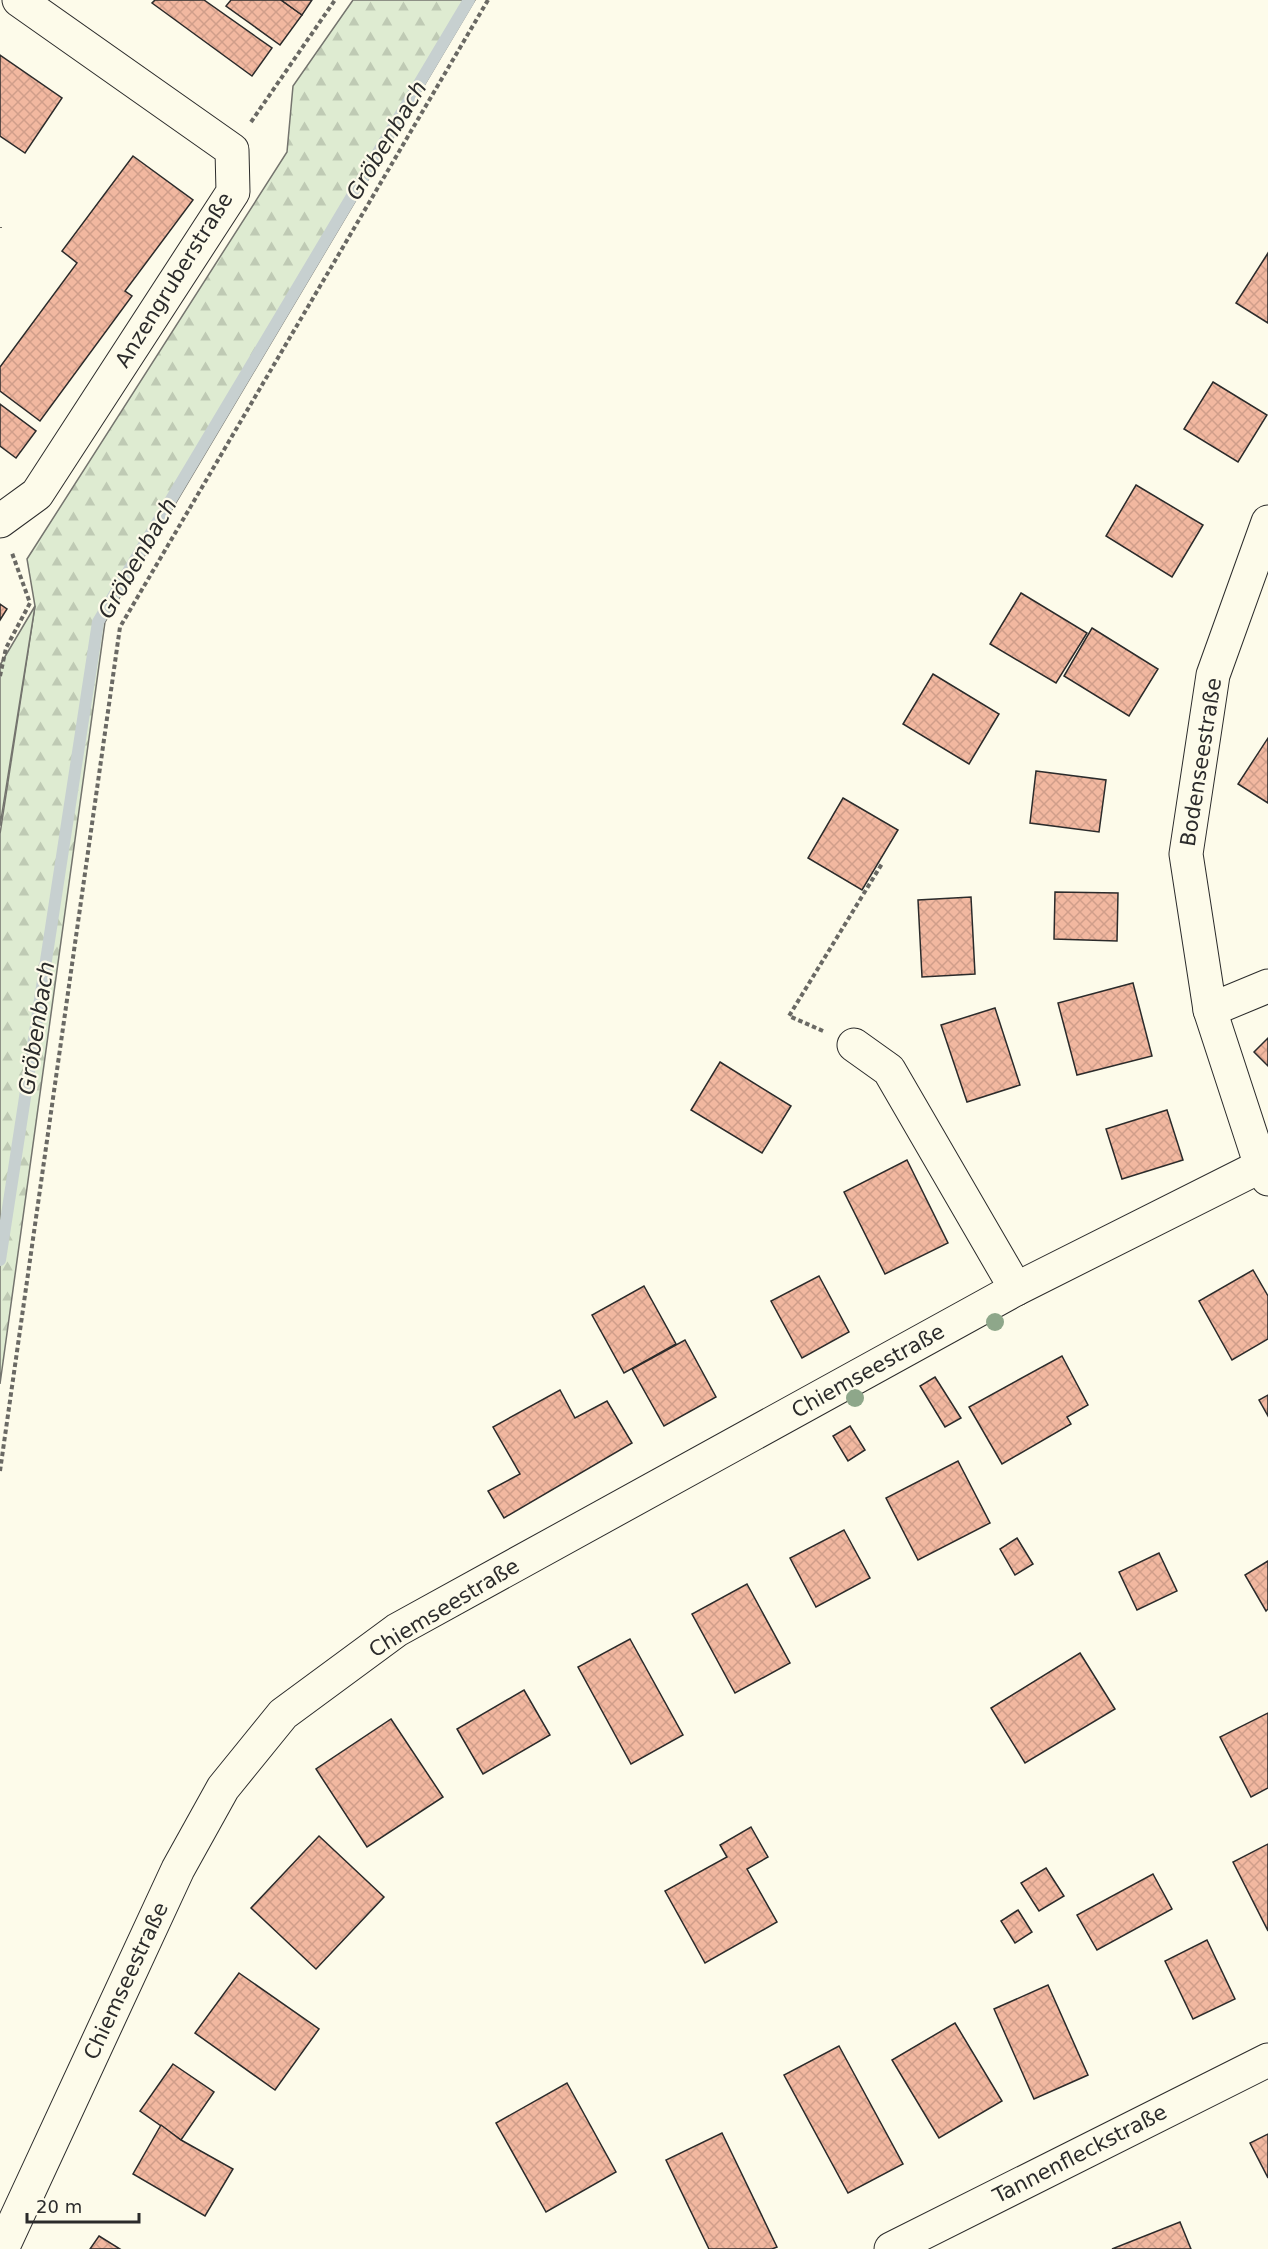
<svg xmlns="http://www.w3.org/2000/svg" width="1268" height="2249" font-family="'DejaVu Sans',sans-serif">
	<defs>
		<pattern id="forest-firs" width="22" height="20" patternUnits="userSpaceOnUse" patternTransform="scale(1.5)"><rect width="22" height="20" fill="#deebd1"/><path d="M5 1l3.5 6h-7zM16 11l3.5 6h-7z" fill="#bfcab4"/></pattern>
		<pattern id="building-cross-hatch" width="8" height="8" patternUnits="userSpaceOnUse" patternTransform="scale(1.5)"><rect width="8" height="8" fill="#f2b8a0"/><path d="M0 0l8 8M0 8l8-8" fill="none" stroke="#d09e8a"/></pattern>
	</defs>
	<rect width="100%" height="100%" fill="#fdfbea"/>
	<polygon fill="url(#forest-firs)" stroke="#74746e" stroke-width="1.5" points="353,0 475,0 105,622 0,1384 0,834 35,606 27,559 287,152 293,86"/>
	<polygon fill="#deebd1" stroke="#74746e" stroke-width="1.5" points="35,606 0,826 0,665"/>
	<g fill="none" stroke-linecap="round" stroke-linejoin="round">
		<polyline stroke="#c7d0d0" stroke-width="12" points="0,1260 98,622 469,0"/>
	</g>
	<g fill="url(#building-cross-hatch)" stroke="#2b2b2b" stroke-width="1.5">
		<polygon points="155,0 204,0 272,48 252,76 152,3"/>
		<polygon points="231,0 281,0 302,15 280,45 226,6"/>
		<polygon points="281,0 312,0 302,15"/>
		<polygon points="0,55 62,98 25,153 0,136"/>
		<polygon points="133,156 193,200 125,291 132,296 40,421 0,391 0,367 77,263 62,251"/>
		<polygon points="1268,253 1268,323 1236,303"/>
		<polygon points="1213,382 1267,415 1238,462 1184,429"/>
		<polygon points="0,404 36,431 16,458 0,446"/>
		<polygon points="1136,485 1203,525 1172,577 1106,536"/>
		<polygon points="1021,593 1087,633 1056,683 990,644"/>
		<polygon points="0,604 7,609 0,620"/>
		<polygon points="1092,628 1158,669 1129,716 1064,676"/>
		<polygon points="933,674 999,714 969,764 903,724"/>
		<polygon points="1268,738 1268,803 1238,784"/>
		<polygon points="1036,771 1106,780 1099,832 1030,823"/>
		<polygon points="843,798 898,830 862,890 808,858"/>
		<polygon points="1055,892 1118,893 1117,941 1054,939"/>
		<polygon points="971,897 975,974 922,977 918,900"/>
		<polygon points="1133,983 1152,1056 1077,1075 1058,1003"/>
		<polygon points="995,1008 1020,1085 967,1102 941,1025"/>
		<polygon points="1268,1038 1268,1066 1254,1052"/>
		<polygon points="720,1062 791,1106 762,1153 691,1110"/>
		<polygon points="1167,1110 1183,1160 1122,1179 1106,1129"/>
		<polygon points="907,1160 948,1243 885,1274 844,1192"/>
		<polygon points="1253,1270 1268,1296 1268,1339 1232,1360 1199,1301"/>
		<polygon points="819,1276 849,1332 802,1358 771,1301"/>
		<polygon points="644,1286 676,1344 624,1373 592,1315"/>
		<polygon points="685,1340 716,1397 664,1426 632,1369"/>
		<polygon points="1062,1356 1088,1405 1067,1417 1071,1424 1002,1464 969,1407"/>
		<polygon points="935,1377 961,1418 945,1427 920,1386"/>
		<polygon points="560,1390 575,1418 607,1401 632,1443 504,1518 488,1491 520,1474 493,1427"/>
		<polygon points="1268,1395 1268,1416 1259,1400"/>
		<polygon points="850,1426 865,1450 848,1461 833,1436"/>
		<polygon points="958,1461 990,1523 918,1560 886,1498"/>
		<polygon points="844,1530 870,1578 816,1607 790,1558"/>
		<polygon points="1017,1538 1033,1564 1015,1575 1000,1549"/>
		<polygon points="1159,1553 1177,1591 1137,1610 1119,1572"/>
		<polygon points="1268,1561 1268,1609 1266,1611 1245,1575"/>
		<polygon points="747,1584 790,1663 735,1693 692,1614"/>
		<polygon points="630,1639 683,1735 631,1764 578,1667"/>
		<polygon points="1080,1653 1115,1709 1025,1763 991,1708"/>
		<polygon points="524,1690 550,1735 483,1774 457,1729"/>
		<polygon points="1268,1713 1268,1788 1251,1797 1220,1737"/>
		<polygon points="391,1719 443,1797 367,1847 316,1769"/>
		<polygon points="751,1827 768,1857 747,1869 777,1922 705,1963 665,1891 727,1857 720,1845"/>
		<polygon points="319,1836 384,1897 316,1969 251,1908"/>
		<polygon points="1268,1844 1268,1931 1233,1862"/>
		<polygon points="1046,1868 1064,1896 1039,1911 1021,1883"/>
		<polygon points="1153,1874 1172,1909 1097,1950 1077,1915"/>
		<polygon points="1018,1910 1032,1932 1015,1943 1001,1921"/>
		<polygon points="1207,1940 1235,1999 1193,2019 1165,1961"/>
		<polygon points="239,1973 319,2029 275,2090 195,2033"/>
		<polygon points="1048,1985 1088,2075 1034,2099 994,2009"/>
		<polygon points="955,2023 1002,2101 939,2138 892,2060"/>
		<polygon points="839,2046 903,2164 848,2193 784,2075"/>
		<polygon points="173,2064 214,2092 181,2140 140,2111"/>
		<polygon points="567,2083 616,2172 546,2212 496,2123"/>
		<polygon points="161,2125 181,2140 233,2169 205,2216 133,2174"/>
		<polygon points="722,2133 777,2247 772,2249 709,2249 666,2160"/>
		<polygon points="1268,2134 1268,2178 1250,2143"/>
		<polygon points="1180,2222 1191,2249 1112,2249"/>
		<polygon points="99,2236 120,2249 90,2249"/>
	</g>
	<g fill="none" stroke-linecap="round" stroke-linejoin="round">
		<g stroke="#2b2b2b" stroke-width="35">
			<g id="minor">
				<polyline points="0,521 37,494 233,192 232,150 19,0"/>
				<polyline points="1268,522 1213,675 1186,854 1210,1010 1261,1166 1268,1179"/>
				<polyline points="1210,1010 1268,986"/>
				<polyline points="854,1045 889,1070 1016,1289"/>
				<polyline points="2,2249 178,1869 223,1788 283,1714 397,1630 1016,1289 1261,1166"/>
				<polyline points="891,2249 1268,2060"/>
			</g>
		</g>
		<g stroke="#6a6964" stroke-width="4" stroke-dasharray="4.5 3" stroke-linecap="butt">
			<polyline points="251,122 335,0"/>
			<polyline points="0,227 0,228"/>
			<polyline points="0,676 6,648 30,603 12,553"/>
			<polyline points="823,1031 789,1016 883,862"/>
			<polyline points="0,1471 120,627 488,0"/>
		</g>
		<use href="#minor" stroke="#fdfbea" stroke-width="33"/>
	</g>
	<g fill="#8ea78a">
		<circle cx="995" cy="1322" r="9"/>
		<circle cx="855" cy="1398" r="9"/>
	</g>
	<g text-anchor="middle" stroke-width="4.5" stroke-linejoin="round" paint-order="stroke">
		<g font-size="21" fill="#2b2b2b" stroke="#fdfbea">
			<text transform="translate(174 280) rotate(-58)" y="7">Anzengruberstraße</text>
			<text transform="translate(1201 762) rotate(-81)" y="7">Bodenseestraße</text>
			<text transform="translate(868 1371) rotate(-29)" y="7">Chiemseestraße</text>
			<text transform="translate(444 1608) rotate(-31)" y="7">Chiemseestraße</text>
			<text transform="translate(126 1981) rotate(-65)" y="7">Chiemseestraße</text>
			<text transform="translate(1080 2154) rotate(-27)" y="7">Tannenfleckstraße</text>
		</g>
		<g font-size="22" font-style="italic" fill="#2b2b2b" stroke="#fdfbea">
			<text transform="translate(386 140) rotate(-59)" y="8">Gröbenbach</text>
			<text transform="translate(137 558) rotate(-60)" y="8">Gröbenbach</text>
			<text transform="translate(36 1028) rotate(-81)" y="8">Gröbenbach</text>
		</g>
	</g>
	<path d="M27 2213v9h112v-9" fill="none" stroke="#2b2b2b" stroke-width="3"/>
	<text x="36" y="2213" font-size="18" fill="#2b2b2b" stroke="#fdfbea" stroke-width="4.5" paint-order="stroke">20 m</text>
</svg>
